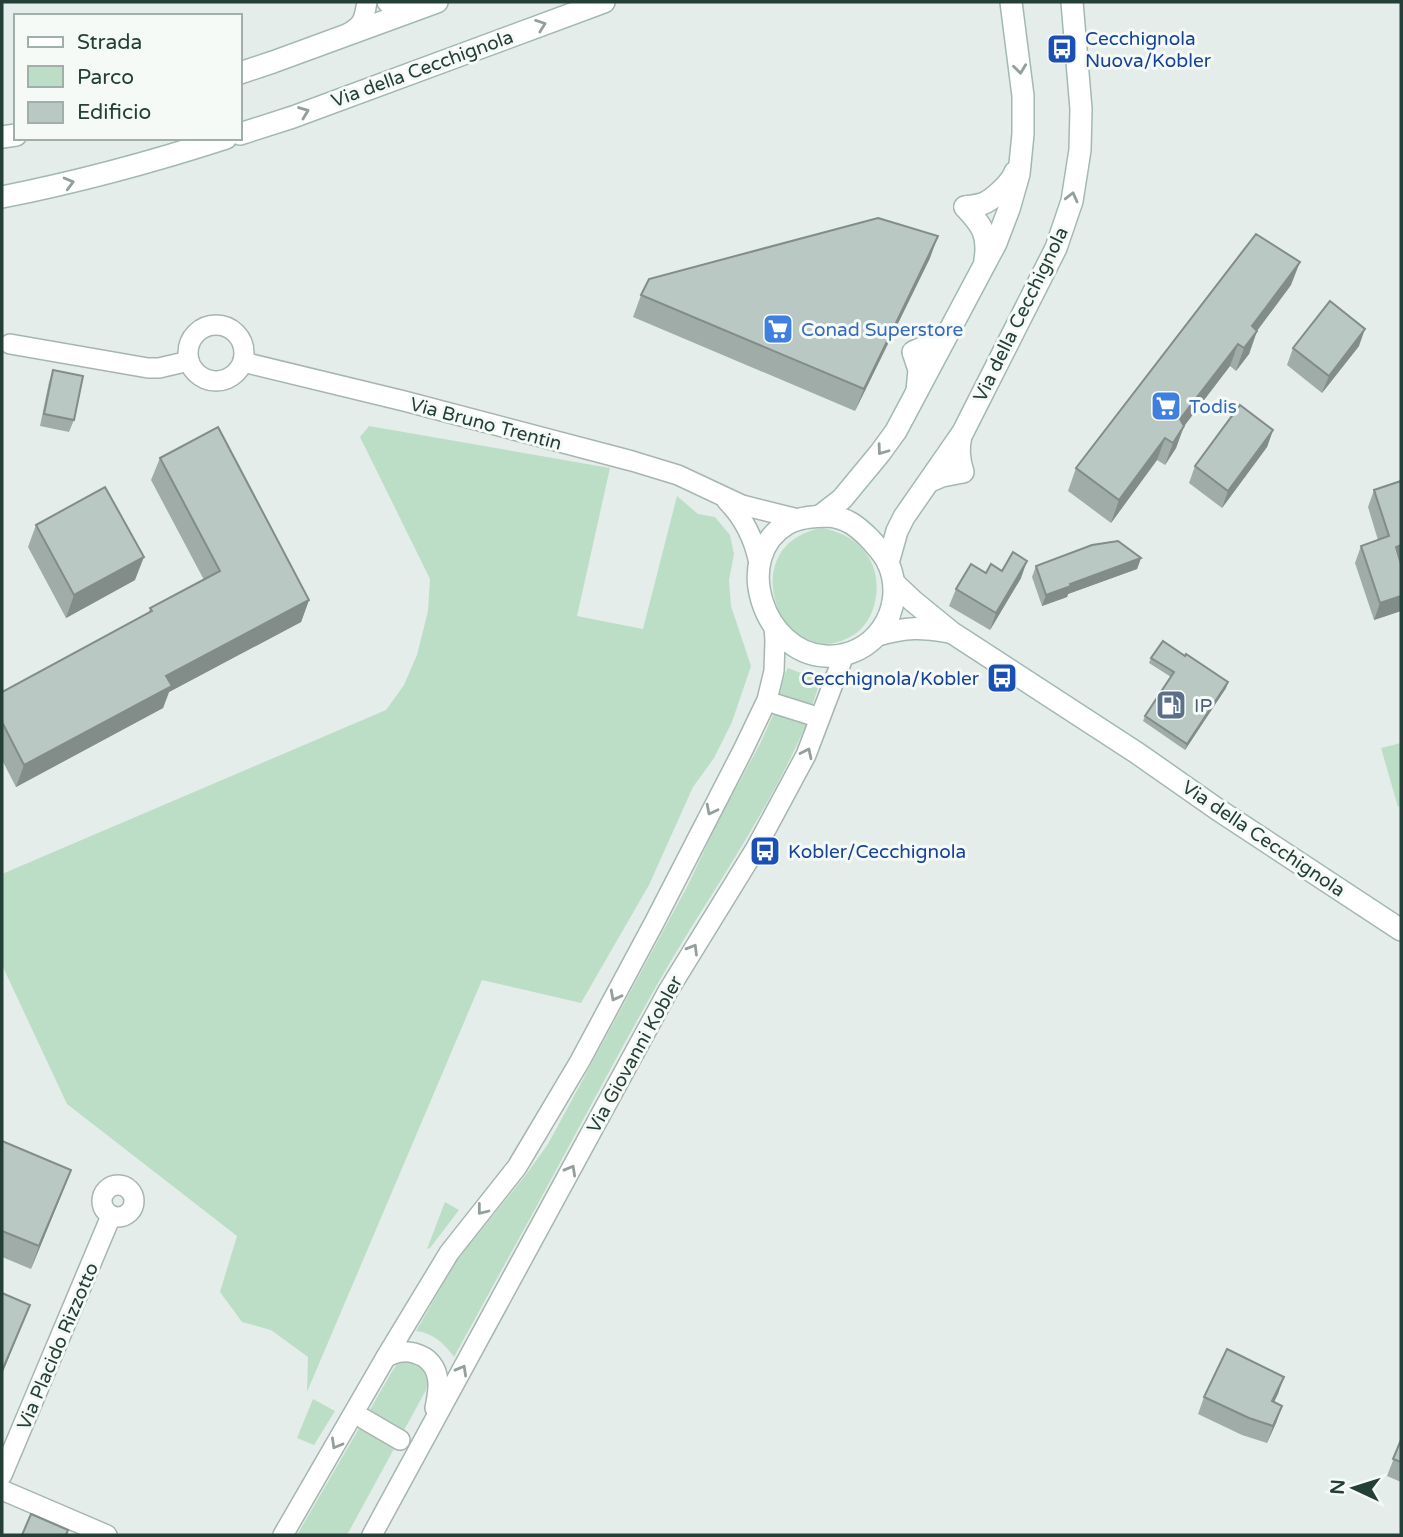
<svg xmlns="http://www.w3.org/2000/svg" width="1403" height="1537" font-family="'Varela Round',sans-serif">
	<rect width="100%" height="100%" fill="#e4ede9"/>
	<g fill="#bddec6">
		<polygon points="369,426 610,468 577,616 643,629 677,496 698,514 715,517 730,535 734,554 729,580 731,606 751,666 732,722 714,758 693,787 649,885 581,1003 482,980 307,1392 308,1357 271,1330 242,1322 220,1292 237,1236 67,1104 2,965 2,874 386,710 404,685 417,655 428,611 430,579 360,437"/>
		<path d="M822,528C861,535 885,565 874,606C870,620 861,632 848,638C780,673 732,544 822,528Z"/>
		<path d="M788,668L798,672L820,677V682L811,709L778,700C781,692 784,672 788,668Z"/>
		<path d="M776,708L808,720C768,814 709,895 658,983C625,1042 593,1101 561,1161C526,1226 490,1291 454,1357C444,1343 433,1333 416,1331L457,1260L525,1176L548,1144L688,885L721,815L760,744Z"/>
		<polygon points="1401,743 1401,806 1398,807 1381,748"/>
		<polygon points="445,1202 459,1210 430,1248 427,1249"/>
		<path d="M406,1361C424,1364 430,1372 426,1390L347,1535H297L393,1370L397,1364Z"/>
		<polygon points="313,1399 335,1411 314,1445 297,1438"/>
	</g>
	<g fill="none" stroke-linecap="round" stroke-linejoin="round">
		<g stroke="#a7b5b0" stroke-width="22">
			<g id="street">
				<path d="M387,2C396,11 403,12 416,10"/>
				<path d="M347,34C363,25 364,20 367,2"/>
				<circle cx="216" cy="353" r="28"/>
				<polyline points="10,344 148,368 159,368 189,361"/>
				<polyline points="243,362 404,401 632,461 678,475 742,505 798,519"/>
				<path d="M727,501C745,519 754,539 759,563"/>
				<polyline points="776,704 811,715"/>
				<circle cx="118" cy="1201" r="16"/>
				<path d="M386,1357C391,1355 397,1352 402,1352C409,1351 418,1354 424,1357C442,1369 439,1389 435,1408"/>
				<polyline points="364,1419 400,1440"/>
				<polyline points="2,1475 111,1216"/>
				<polyline points="2,1490 107,1535"/>
				<polyline points="283,1535 386,1357 449,1253 517,1167 580,1061 654,923 743,750 767,700 774,671 775,640 774,627"/>
				<polyline points="372,1535 668,991 756,848 806,755 844,655"/>
			</g>
		</g>
		<g stroke="#a2b9b1" stroke-width="24">
			<g id="secondary">
				<polyline points="240,73 273,62 437,2"/>
				<polyline points="240,134 293,117 604,2"/>
				<polyline points="2,137 16,135"/>
				<path d="M2,197C78,182 152,162 226,138"/>
				<path d="M965,207C970,206 976,206 982,204C993,200 1011,183 1015,172"/>
				<path d="M965,207C982,225 989,235 985,260"/>
				<polyline points="917,391 919,370 913,352 935,342 947,332"/>
				<path d="M930,481L942,476L963,472C959,460 958,448 961,436"/>
				<polyline points="820,516 842,499 880,453 896,431 996,243 1009,209 1019,174 1023,134 1023,96 1011,2"/>
				<path d="M829,516C847,518 857,526 870,539C877,547 885,555 889,565C907,610 874,659 825,656C764,653 731,557 787,524C799,517 815,516 829,516Z"/>
				<polyline points="888,563 897,531 904,517 963,432 1056,248 1072,201 1080,150 1081,109 1072,2"/>
				<polyline points="895,584 913,601 951,632 1137,753 1217,809 1401,930"/>
				<path d="M878,635C907,627 920,627 949,632"/>
			</g>
		</g>
		<use href="#street" stroke="#fff" stroke-width="19"/>
		<use href="#secondary" stroke="#fff" stroke-width="21"/>
	</g>
	<g fill="#9faca7">
		<polygon points="930,258 855,411 633,317 641,295"/>
		<polygon points="1291,285 1257,331 1249,354 1236,371 1230,366 1184,426 1176,448 1165,465 1157,460 1111,523 1068,491 1076,468"/>
		<polygon points="1359,346 1322,393 1287,365 1293,348"/>
		<polygon points="53,370 74,420 69,432 40,426 49,382"/>
		<polygon points="1273,430 1267,447 1222,508 1189,483 1195,466"/>
		<polygon points="160,458 309,600 301,622 169,692 163,708 16,787 2,760 2,692 149,613 150,608 204,580 151,480"/>
		<polygon points="1374,490 1401,564 1401,611 1374,620 1355,563 1361,546 1378,540 1368,507"/>
		<polygon points="36,525 135,580 66,618 28,547"/>
		<polygon points="1141,558 1137,569 1068,594 1067,597 1042,606 1032,577 1036,566"/>
		<polygon points="1002,571 1021,578 990,630 949,606 956,589 986,573"/>
		<polygon points="1185,656 1228,682 1226,688 1185,750 1143,721 1145,716 1171,677 1149,663 1151,658"/>
		<polygon points="2,1141 62,1193 31,1269 2,1257"/>
		<polygon points="1284,1377 1274,1402 1282,1406 1276,1423 1267,1443 1242,1435 1198,1414 1204,1397"/>
		<polygon points="1401,1440 1401,1482 1387,1476"/>
	</g>
	<g fill="#828c88">
		<polygon points="938,236 930,258 855,411 864,389"/>
		<polygon points="1300,262 1291,285 1244,348 1252,326"/>
		<polygon points="1365,329 1359,346 1322,393 1329,376"/>
		<polygon points="1257,331 1249,354 1236,371 1244,348"/>
		<polygon points="1238,344 1230,366 1172,442 1180,419"/>
		<polygon points="1184,426 1176,448 1165,465 1173,443"/>
		<polygon points="1273,430 1267,447 1222,508 1228,491"/>
		<polygon points="1165,438 1157,460 1111,523 1119,500"/>
		<polygon points="1401,545 1401,560 1389,564 1396,547"/>
		<polygon points="144,557 135,580 66,618 74,595"/>
		<polygon points="1141,558 1137,569 1068,594 1067,597 1042,606 1046,595 1070,584"/>
		<polygon points="1027,561 1021,578 990,630 996,613"/>
		<polygon points="1401,596 1401,611 1374,620 1380,603"/>
		<polygon points="309,600 301,622 169,692 163,708 16,787 24,765 166,676"/>
		<polygon points="1228,682 1226,688 1185,750 1187,744"/>
		<polygon points="71,1170 62,1193 31,1269 39,1246"/>
		<polygon points="30,1305 21,1327 2,1374 2,1371"/>
		<polygon points="1284,1377 1278,1394 1266,1418 1272,1401"/>
		<polygon points="1282,1406 1276,1423 1267,1443 1273,1426"/>
	</g>
	<g fill="#b9c8c2" stroke="#828c88" stroke-width="2">
		<polygon points="878,218 938,236 864,389 641,295 649,279"/>
		<polygon points="1256,234 1300,262 1252,326 1257,331 1244,348 1238,344 1180,419 1184,426 1173,443 1165,438 1119,500 1076,468"/>
		<polygon points="1330,301 1365,329 1329,376 1293,348"/>
		<polygon points="53,370 83,376 74,420 44,414"/>
		<polygon points="1240,405 1273,430 1228,491 1195,466"/>
		<polygon points="218,427 309,600 166,676 172,686 24,765 2,722 2,692 152,611 150,608 220,571 160,458"/>
		<polygon points="1401,481 1401,545 1396,547 1401,564 1401,596 1380,603 1361,546 1389,536 1374,490"/>
		<polygon points="105,487 144,557 74,595 36,525"/>
		<polygon points="1118,541 1141,558 1070,584 1071,586 1046,595 1036,566 1092,545"/>
		<polygon points="1013,552 1027,561 996,613 956,589 971,564 986,573 991,564 1002,571"/>
		<polygon points="1163,641 1185,656 1186,654 1228,682 1187,744 1145,716 1174,672 1151,658"/>
		<polygon points="2,1141 71,1170 39,1246 2,1231"/>
		<polygon points="2,1293 30,1305 2,1371"/>
		<polygon points="1227,1349 1284,1377 1272,1401 1282,1406 1273,1426 1249,1418 1204,1397"/>
		<polygon points="1401,1440 1401,1462 1393,1459"/>
		<polygon points="31,1514 68,1530 66,1535 22,1535"/>
	</g>
	<defs><path id="oneway-chevron" d="M-2-3.5L2.5 0L-2 3.5" fill="none" stroke-width="1.6" stroke-linecap="round" stroke-linejoin="round" transform="scale(1.75)"/></defs>
	<g stroke="#929f9b">
		<use href="#oneway-chevron" transform="translate(541 25) rotate(-20)"/>
		<use href="#oneway-chevron" transform="translate(1020 69) rotate(83)"/>
		<use href="#oneway-chevron" transform="translate(304 112) rotate(-21)"/>
		<use href="#oneway-chevron" transform="translate(69 183) rotate(-15)"/>
		<use href="#oneway-chevron" transform="translate(1072 197) rotate(-76)"/>
		<use href="#oneway-chevron" transform="translate(882 450) rotate(126)"/>
		<use href="#oneway-chevron" transform="translate(807 753) rotate(-64)"/>
		<use href="#oneway-chevron" transform="translate(711 810) rotate(117)"/>
		<use href="#oneway-chevron" transform="translate(693 949) rotate(-59)"/>
		<use href="#oneway-chevron" transform="translate(615 996) rotate(118)"/>
		<use href="#oneway-chevron" transform="translate(571 1170) rotate(-61)"/>
		<use href="#oneway-chevron" transform="translate(482 1210) rotate(128)"/>
		<use href="#oneway-chevron" transform="translate(462 1370) rotate(-61)"/>
		<use href="#oneway-chevron" transform="translate(336 1444) rotate(120)"/>
	</g>
	<defs>
		<g id="bus-square" transform="scale(1.575)"><rect x="-9" y="-9" width="18" height="18" rx="4" fill="#1a4fb4" stroke="#f5faf7"/><path d="M-5-6H5V4H4V6H2V4H-2V6H-4V4H-5ZM-3.5-4V0h7V-4ZM-3.5 1.2v1.5H-2V1.2ZM2 1.2v1.5H3.5V1.2Z" fill="#fff"/></g>
		<g id="supermarket-square" transform="scale(1.575)"><rect x="-9" y="-9" width="18" height="18" rx="4" fill="#3f7fe0" stroke="#f5faf7"/><path d="M-6-5.5h2.5l.6 2H6L4.5 2H-2.5L-4.4-4H-6ZM-1.5 3.2a1.3 1.3 0 1 0 .1 0ZM3 3.2a1.3 1.3 0 1 0 .1 0Z" fill="#fff"/></g>
		<g id="fuel-square" transform="scale(1.575)"><rect x="-9" y="-9" width="18" height="18" rx="4" fill="#5c6f8a" stroke="#f5faf7"/><path d="M-5.5-6h7V0h2V4h1.3V-2.5L3-4.5l.8-.8L6-3V5H2.5V1h-1V6h-7ZM-4.2-4.7v3.2H.2V-4.7Z" fill="#fff"/></g>
	</defs>
	<g fill-rule="evenodd">
		<use href="#bus-square" x="1062" y="49"/>
		<use href="#supermarket-square" x="778" y="329"/>
		<use href="#supermarket-square" x="1166" y="406"/>
		<use href="#bus-square" x="1002" y="678"/>
		<use href="#fuel-square" x="1171" y="705"/>
		<use href="#bus-square" x="765" y="851"/>
	</g>
	<g text-anchor="middle" stroke-width="6" stroke-linejoin="round" paint-order="stroke">
		<g font-size="19" fill="#164399" stroke="#f5faf7" text-anchor="start">
			<text x="1085" y="45">Cecchignola<tspan x="1085" dy="22">Nuova/Kobler</tspan></text>
			<text x="979" y="685" text-anchor="end">Cecchignola/Kobler</text>
			<text x="788" y="858">Kobler/Cecchignola</text>
		</g>
		<g font-size="19" fill="#243f37" stroke="#f5faf7">
			<text transform="translate(422 68) rotate(-20)" y="7">Via della Cecchignola</text>
			<text transform="translate(1020 314) rotate(-64)" y="7">Via della Cecchignola</text>
			<text transform="translate(486 423) rotate(15)" y="7">Via Bruno Trentin</text>
			<text transform="translate(1264 838) rotate(34)" y="7">Via della Cecchignola</text>
			<text transform="translate(634 1054) rotate(-61)" y="7">Via Giovanni Kobler</text>
			<text transform="translate(57 1346) rotate(-67)" y="7">Via Placido Rizzotto</text>
		</g>
		<g font-size="19" fill="#366cbe" stroke="#f5faf7" text-anchor="start">
			<text x="801" y="336">Conad Superstore</text>
			<text x="1189" y="413">Todis</text>
		</g>
		<g font-size="19" fill="#4e5e75" stroke="#f5faf7" text-anchor="start">
			<text x="1194" y="712">IP</text>
		</g>
	</g>
	<rect width="1403" height="1537" fill="none" stroke="#243f37" stroke-width="7"/>
	<rect x="14" y="14" width="228" height="126" fill="#f5faf7" stroke="#a1afaa" stroke-width="2"/>
	<rect x="28" y="37" width="35" height="10" fill="#ffffff" stroke="#a1afaa" stroke-width="2"/>
	<text x="77" y="49" font-size="21" fill="#243f37">Strada</text>
	<rect x="28" y="66" width="35" height="21" fill="#bddec6" stroke="#a1afaa" stroke-width="2"/>
	<text x="77" y="84" font-size="21" fill="#243f37">Parco</text>
	<rect x="28" y="102" width="35" height="21" fill="#b9c8c2" stroke="#a1afaa" stroke-width="2"/>
	<text x="77" y="119" font-size="21" fill="#243f37">Edificio</text>
	<g transform="translate(1354 1488) rotate(274)" stroke="#f5faf7" stroke-width="5" paint-order="stroke">
	<path d="M0-5L12 26L0 18L-12 26Z" fill="#243f37"/>
	<text y="-10" font-size="19" font-weight="bold" text-anchor="middle" fill="#243f37">N</text>
	</g>
</svg>
